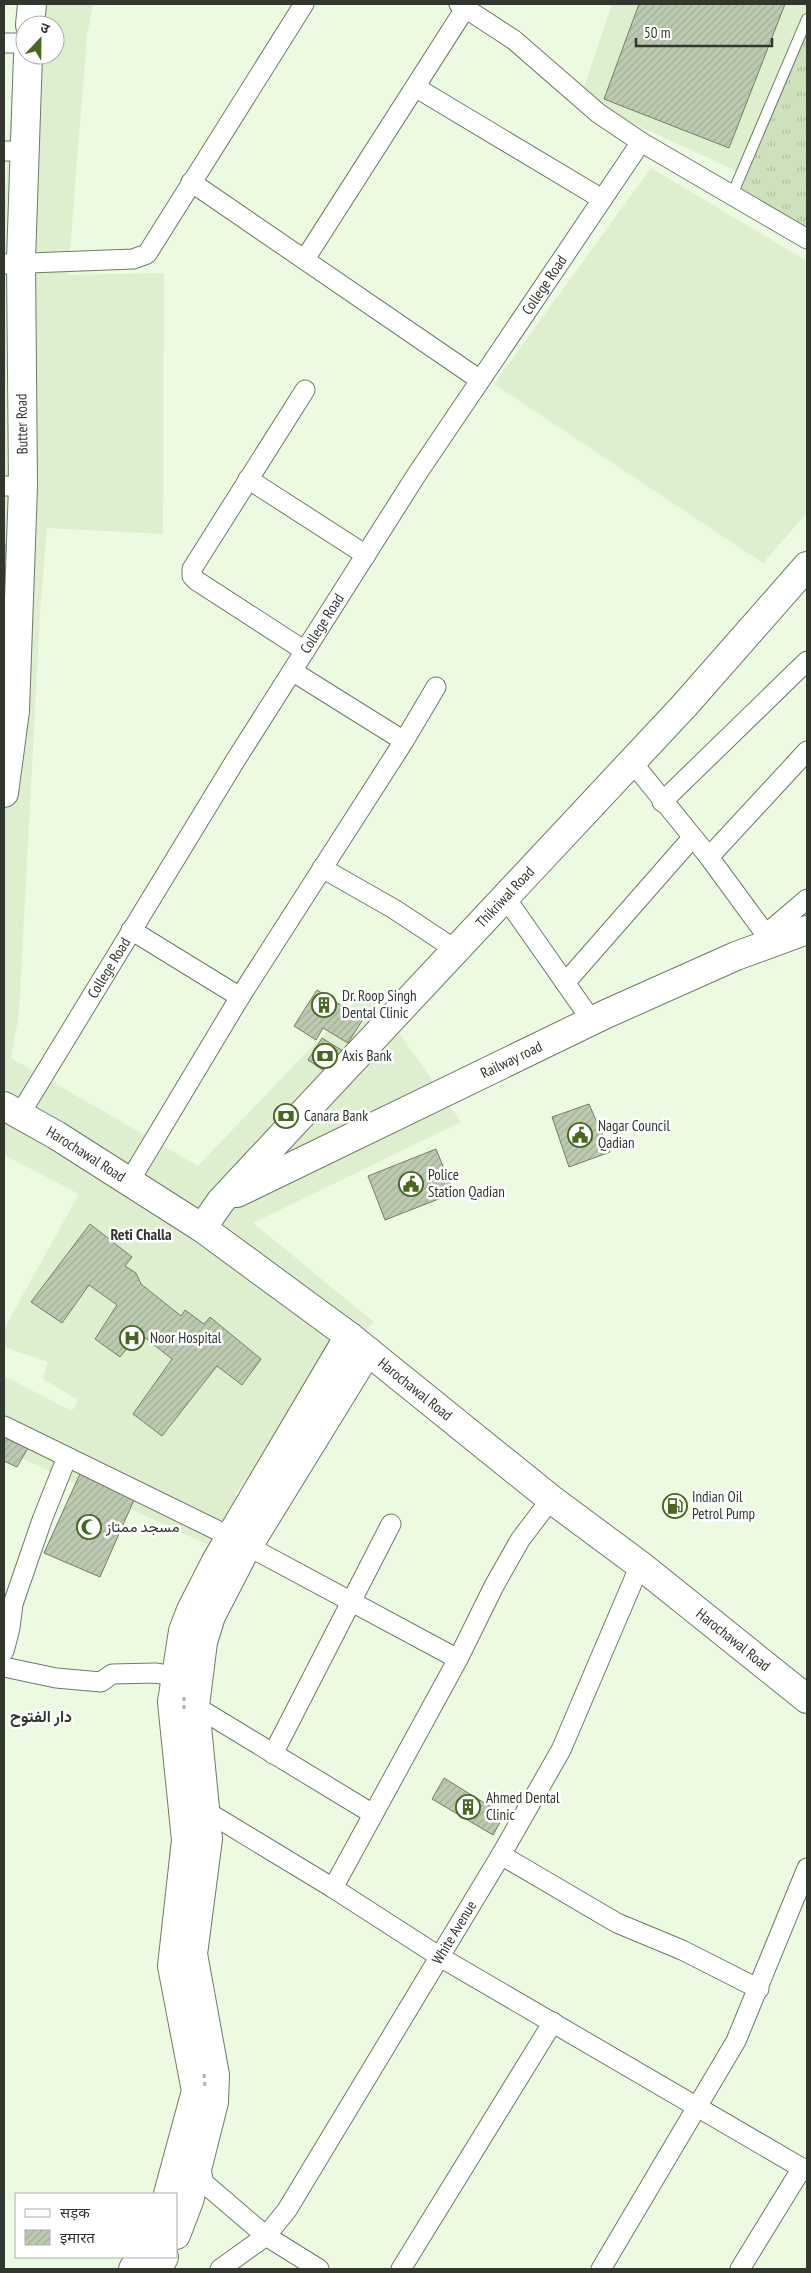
<svg xmlns="http://www.w3.org/2000/svg" width="811" height="2273" font-family="'PT Sans Narrow',Vazirmatn,'Noto Sans Devanagari',sans-serif">
  <style>
    .built { fill: #ddefcf; fill-rule: evenodd }
    .grass { fill: url(#grass-tufts) }
    .building { fill: url(#building-hatch); stroke: #727f68 }
    .lines { fill: none; stroke-linecap: round; stroke-linejoin: round }
    .lane-casing { stroke: #6f7b65; stroke-width: 12 }
    .street-casing { stroke: #6f7b65; stroke-width: 21 }
    .secondary-casing { stroke: #6f7b65; stroke-width: 30 }
    .lane { stroke: #fff; stroke-width: 10 }
    .street { stroke: #fff; stroke-width: 19 }
    .secondary { stroke: #fff; stroke-width: 28 }
    .path-bridge { stroke: #acb7a3; stroke-width: 3; stroke-dasharray: 4 4; stroke-linecap: butt }
    .labels { text-anchor: middle; stroke-width: 5; stroke-linejoin: round; paint-order: stroke }
    .street-label { font-size: 15px; fill: #31372d; stroke: #fff }
    .poi-label { font-size: 15px; fill: #31372d; stroke: #fff; text-anchor: start }
    .neighbourhood-label { font-size: 16px; font-weight: bold; fill: #31372d; stroke: #fff }
  </style>
  <defs>
    <pattern id="grass-tufts" width="24" height="20" patternUnits="userSpaceOnUse" patternTransform="scale(1.25)"><rect width="24" height="20" fill="#cde1bd"/><path d="M3 7l-1-3M5 7V3M7 7l1-3M15 17l-1-3M17 17v-4M19 17l1-3" fill="none" stroke="#b0c2a3"/></pattern>
    <pattern id="building-hatch" width="6" height="6" patternUnits="userSpaceOnUse" patternTransform="scale(1.25)"><rect width="6" height="6" fill="#bccab1"/><path d="M-1 1l2-2M0 6l6-6M5 7l2-2" fill="none" stroke="#a2ae99"/></pattern>
  </defs>
  <rect width="100%" height="100%" fill="#ecfae1"/>
  <g class="built">
    <path d="M17,4h76l-6,31 -19,240 96,-2 -1,261 -116,-6 -7,87 -21,398 -8,45 187,108 170,-178 93,134 -208,101 121,99 -58,60 -81,113 23,13 -24,49 -230,-107v-74l68,35 6,-11 -35,-21 5,-17 -44,-15v-18l75,-135 -75,-39v-936zM25,25h30v30h-30z"/>
    <path d="M612,4h195v15l-66,154 -161,-74z"/>
    <path d="M651,168l156,93v252l-44,50 -269,-179z"/>
  </g>
  <path class="grass" d="M807,11v228l-75,-44z"/>
  <g class="building">
    <path d="M639,4h146l-56,144 -125,-49z"/>
    <path d="M4,545l7,1 -1,13 -6,-1z"/>
    <path d="M317,990l46,29 -15,24 -25,-15 -7,12 -22,-14z"/>
    <path d="M322,1038l21,13 -14,23 -21,-14z"/>
    <path d="M285,1104l13,9 -12,14 -13,-9z"/>
    <path d="M589,1104l21,48 -41,15 -17,-50z"/>
    <path d="M436,1149l18,44 -69,27 -17,-44z"/>
    <path d="M90,1224l42,33 -7,9 11,7 5,11 40,32 4,-6 19,14 6,-7 51,42 -19,26 -25,-19 -55,70 -29,-22 39,-55 -33,-26 -19,24 -25,-18 22,-34 -28,-20 -27,38 -31,-21z"/>
    <path d="M4,1437l24,11 -11,19 -13,-6z"/>
    <path d="M80,1474l54,26 -34,77 -56,-24z"/>
    <path d="M444,1778l60,37 -11,20 -61,-36z"/>
  </g>
  <g class="lines">
    <defs>
      <path id="lane" d="M732,195l75,-176"/>
      <g id="street">
        <path d="M459,4l55,36 84,73 43,29 166,97"/>
        <path d="M4,43h21"/>
        <path d="M415,87l187,112"/>
        <path d="M4,151h21"/>
        <path d="M191,182l289,198"/>
        <path d="M305,259l163,-255"/>
        <path d="M4,264l129,-5 14,-5 157,-250"/>
        <path d="M248,479l118,76"/>
        <path d="M4,486h19"/>
        <path d="M305,651l-108,-70 -5,-5v-7l113,-179"/>
        <path d="M292,671l112,70"/>
        <path d="M632,762l77,95 63,86"/>
        <path d="M662,802l145,-141"/>
        <path d="M709,857l98,-106"/>
        <path d="M322,868l72,41 62,41"/>
        <path d="M505,897l87,124"/>
        <path d="M131,930l109,67"/>
        <path d="M766,934l41,-35"/>
        <path d="M565,983l127,-145"/>
        <path id="s1" d="M20,1114l215,-353 182,-287 224,-332"/>
        <path d="M129,1182l111,-185 164,-256 32,-54"/>
        <path d="M4,1426l227,111 227,122"/>
        <path d="M4,1651l6,-23 3,-24 29,-84 25,-63"/>
        <path d="M4,1667l52,11 45,4 11,-8 43,-1 20,3"/>
        <path d="M187,1703l8,3 178,108"/>
        <path d="M273,1754l118,-230"/>
        <path d="M206,1811l127,77 107,69 367,214"/>
        <path d="M501,1855l116,68 65,27 77,39"/>
        <path d="M333,1888l125,-229 36,-73 26,-46 31,-41"/>
        <path d="M199,2162l5,21 62,53 53,33"/>
        <path id="s2" d="M220,2269l46,-33 21,-26 214,-355 60,-105 79,-185"/>
        <path d="M401,2269l152,-247"/>
        <path d="M601,2269l135,-228 71,-173"/>
        <path d="M740,2269l62,-101"/>
      </g>
      <g id="secondary">
        <path d="M30,25l2,-21"/>
        <path d="M4,793l11,-82 8,-225 -2,-226 7,-205"/>
        <path id="s3" d="M4,1106l52,29 146,93 147,108 202,163 89,66 167,134"/>
        <path id="s4" d="M237,1193l369,-179 130,-58 71,-26"/>
        <path id="s5" d="M202,1228l19,-27 463,-495 123,-140"/>
        <path d="M168,2194l28,-103 -24,-125 14,-126 -14,-138 11,-71 8,-21 25,-49 133,-225"/>
        <path d="M176,2235l13,-34 25,-99 1,-27 -22,-121 15,-115 -13,-133 8,-64 8,-26 31,-60 126,-205"/>
        <path d="M133,2269l7,-12"/>
        <path d="M158,2269l6,-12"/>
      </g>
    </defs>
    <use href="#lane" class="lane-casing"/>
    <use href="#street" class="street-casing"/>
    <use href="#secondary" class="secondary-casing"/>
    <use href="#lane" class="lane"/>
    <use href="#street" class="street"/>
    <use href="#secondary" class="secondary"/>
    <g class="path-bridge">
      <path d="M184,1697v13"/>
      <path d="M204,2074l1,12"/>
    </g>
  </g>
  <defs>
    <symbol id="building-ring" viewBox="-11 -11 22 22"><circle r="9.5" fill="#fff" stroke="#46681f" stroke-width="1.5"/><path d="M-4-6H4V6H1V3H-1V6H-4ZM-2.5-4.3h1.7v1.8h-1.7ZM.8-4.3h1.7v1.8H.8ZM-2.5-1h1.7V.8h-1.7ZM.8-1h1.7V.8H.8Z" fill="#46681f"/></symbol>
    <symbol id="bank-ring" viewBox="-11 -11 22 22"><circle r="9.5" fill="#fff" stroke="#46681f" stroke-width="1.5"/><path d="M-6-4H6V4H-6ZM0-2.3a2.3 2.3 0 1 0 0 4.6a2.3 2.3 0 1 0 0-4.6Z" fill="#46681f"/></symbol>
    <symbol id="civic-ring" viewBox="-11 -11 22 22"><circle r="9.5" fill="#fff" stroke="#46681f" stroke-width="1.5"/><path d="M-.6-6.5H3V-4.5H.6V-3L4-1V1h2V6H-6V1h2V-1L-.6-3ZM-1.2 2.5V6h2.4V2.5Z" fill="#46681f"/></symbol>
    <symbol id="hospital-ring" viewBox="-11 -11 22 22"><circle r="9.5" fill="#fff" stroke="#46681f" stroke-width="1.5"/><path d="M-5-5h3v3.5h4V-5h3V5h-3V1.5h-4V5h-3Z" fill="#46681f"/></symbol>
    <symbol id="fuel-ring" viewBox="-11 -11 22 22"><circle r="9.5" fill="#fff" stroke="#46681f" stroke-width="1.5"/><path d="M-5.5-6h7V0h2V4h1.3V-2.5L3-4.5l.8-.8L6-3V5H2.5V1h-1V6h-7ZM-4.2-4.7v3.2H.2V-4.7Z" fill="#46681f"/></symbol>
    <symbol id="mosque-ring" viewBox="-11 -11 22 22"><circle r="9.5" fill="#fff" stroke="#46681f" stroke-width="1.5"/><path d="M3.5-4.9A6 6 0 1 0 3.5 4.9A5 5 0 1 1 3.5-4.9Z" fill="#46681f"/></symbol>
  </defs>
  <g fill-rule="evenodd">
    <use href="#building-ring" x="310" y="991" width="28" height="28"/>
    <use href="#bank-ring" x="311" y="1042" width="28" height="28"/>
    <use href="#bank-ring" x="272" y="1102" width="28" height="28"/>
    <use href="#civic-ring" x="566" y="1121" width="28" height="28"/>
    <use href="#civic-ring" x="397" y="1170" width="28" height="28"/>
    <use href="#hospital-ring" x="118" y="1324" width="28" height="28"/>
    <use href="#fuel-ring" x="661" y="1492" width="28" height="28"/>
    <use href="#mosque-ring" x="75" y="1513" width="28" height="28"/>
    <use href="#building-ring" x="454" y="1793" width="28" height="28"/>
  </g>
  <g class="labels">
    <g class="street-label">
      <text dy="5" stroke="none"><textPath href="#s1" startOffset="981">College Road</textPath></text>
      <text transform="translate(22 424) rotate(-91)" y="5">Butter Road</text>
      <text dy="5" stroke="none"><textPath href="#s1" startOffset="576">College Road</textPath></text>
      <text dy="5" stroke="none"><textPath href="#s5" startOffset="449">Thikriwal Road</textPath></text>
      <text dy="5" stroke="none"><textPath href="#s1" startOffset="171">College Road</textPath></text>
      <text dy="5" stroke="none"><textPath href="#s4" startOffset="305">Railway road</textPath></text>
      <text dy="5" stroke="none"><textPath href="#s3" startOffset="95">Harochawal Road</textPath></text>
      <text dy="5" stroke="none"><textPath href="#s3" startOffset="500">Harochawal Road</textPath></text>
      <text dy="5" stroke="none"><textPath href="#s3" startOffset="905">Harochawal Road</textPath></text>
      <text dy="5" stroke="none"><textPath href="#s2" startOffset="414">White Avenue</textPath></text>
    </g>
    <g class="poi-label">
      <text x="342" y="1001">Dr. Roop Singh<tspan x="342" dy="17">Dental Clinic</tspan></text>
      <text x="342" y="1061">Axis Bank</text>
      <text x="304" y="1121">Canara Bank</text>
      <text x="598" y="1131">Nagar Council<tspan x="598" dy="17">Qadian</tspan></text>
      <text x="428" y="1180">Police<tspan x="428" dy="17">Station Qadian</tspan></text>
      <text x="150" y="1343">Noor Hospital</text>
      <text x="692" y="1502">Indian Oil<tspan x="692" dy="17">Petrol Pump</tspan></text>
      <text x="106" y="1532">مسجد ممتاز</text>
      <text x="486" y="1803">Ahmed Dental<tspan x="486" dy="17">Clinic</tspan></text>
    </g>
    <g class="neighbourhood-label">
      <text x="141" y="1240">Reti Challa</text>
      <text x="41" y="1722">دار الفتوح</text>
    </g>
  </g>
  <rect width="811" height="2273" fill="none" stroke="#31372d" stroke-width="10"/>
  <rect x="15" y="2193" width="162" height="65" fill="#ffffff" stroke="#adafab"/>
  <rect x="25" y="2209" width="25" height="8" fill="#ffffff" stroke="#adafab"/>
  <text x="60" y="2218" font-size="15" fill="#31372d">सड़क</text>
  <rect x="25" y="2230" width="25" height="15" fill="url(#building-hatch)" stroke="#adafab"/>
  <text x="60" y="2243" font-size="15" fill="#31372d">इमारत</text>
  <g transform="translate(40 40) rotate(22)"><circle r="24" fill="#ffffff" stroke="#adafab"/>
  <path d="M0-4L9 19L0 12L-9 19Z" fill="#46681f"/>
  <text y="-8" font-size="14" font-weight="bold" text-anchor="middle" fill="#31372d">उ</text>
  </g>
  <path d="M636 38v8h136v-8" fill="none" stroke="#31372d" stroke-width="2.5"/>
  <text x="644" y="38" font-size="15" fill="#31372d" stroke="#ffffff" stroke-width="4" paint-order="stroke">50 m</text>
</svg>
